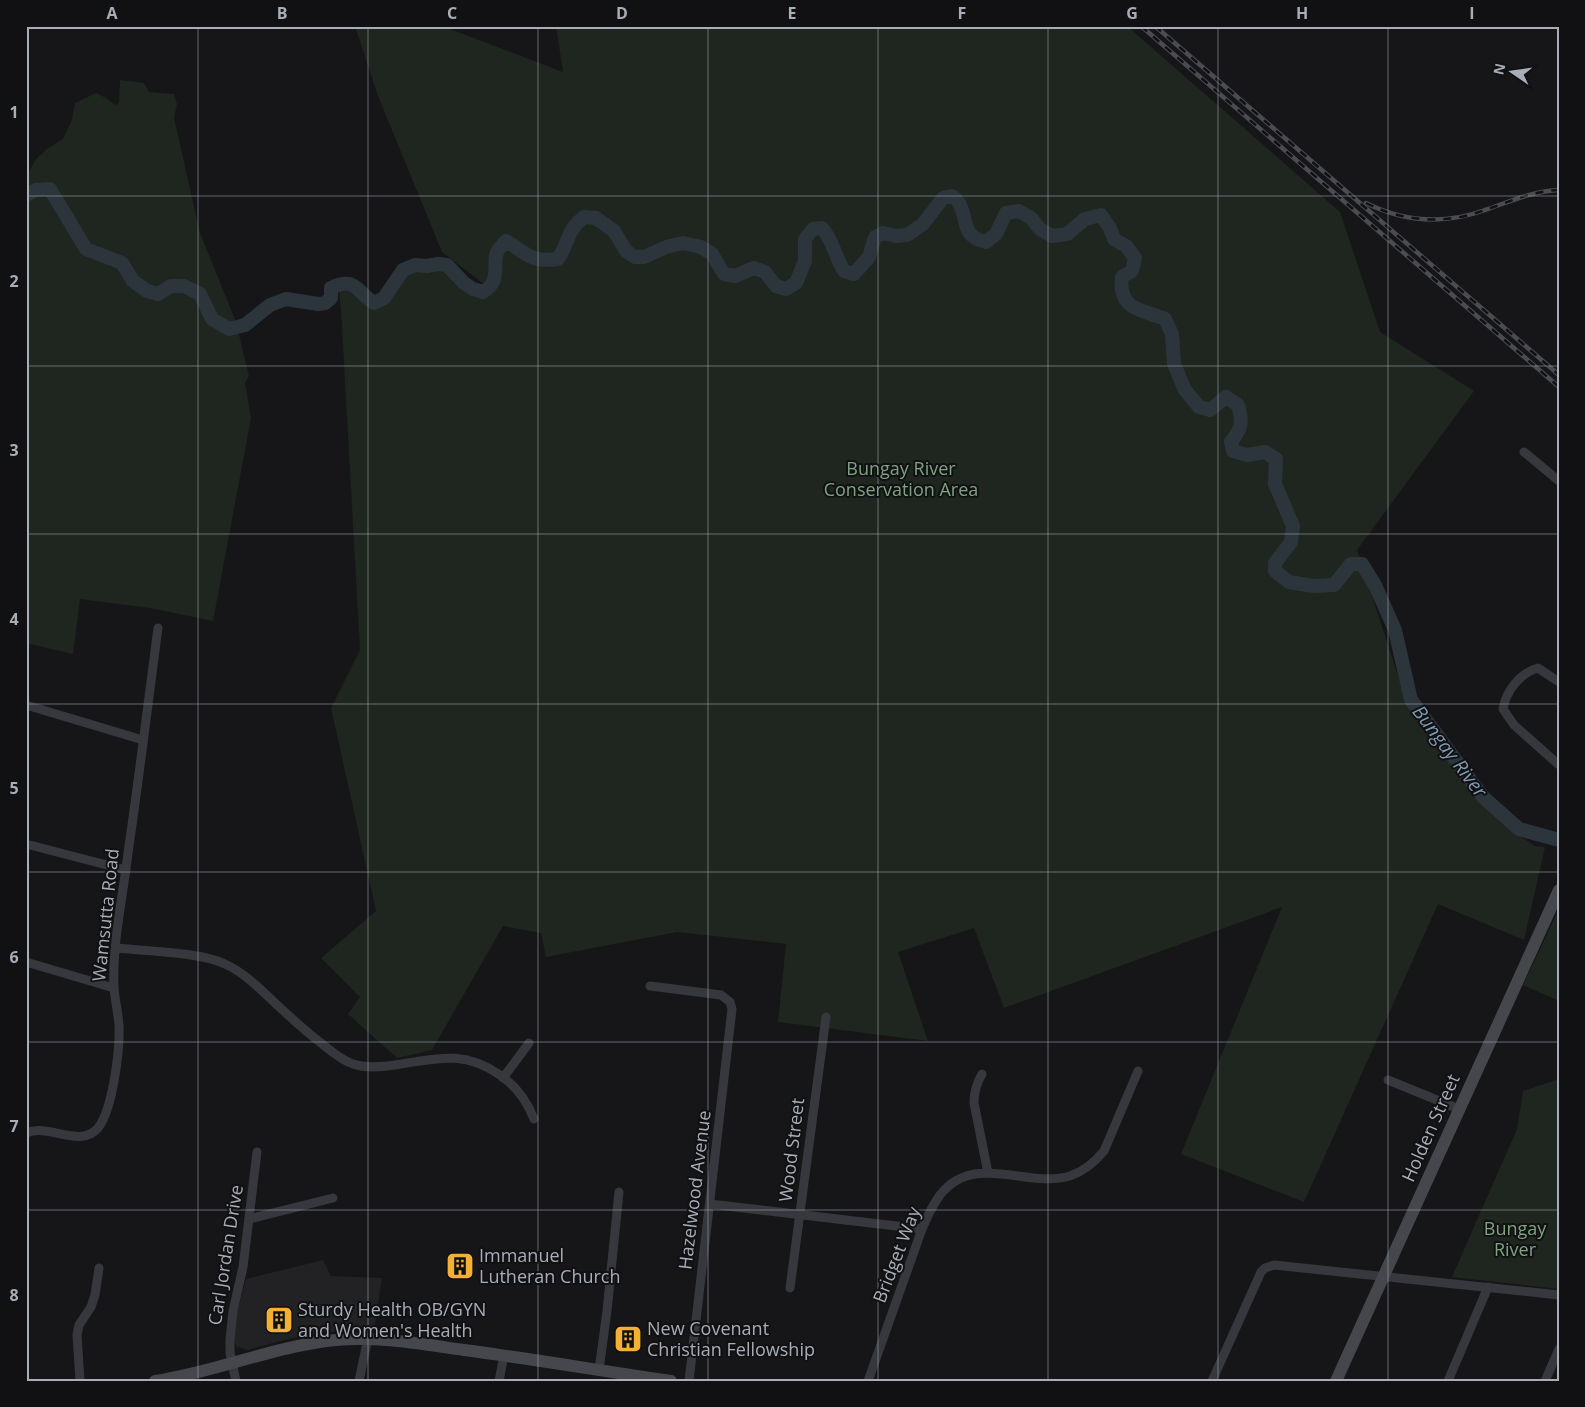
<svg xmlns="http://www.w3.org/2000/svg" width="1585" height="1407" font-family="'Open Sans',sans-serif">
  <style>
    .built { fill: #222225 }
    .green { fill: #1e261f }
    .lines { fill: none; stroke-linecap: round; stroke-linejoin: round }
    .river { stroke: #2c353c; stroke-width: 14 }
    .street { stroke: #37383d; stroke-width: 9 }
    .secondary { stroke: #45474d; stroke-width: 12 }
    .rail-casing { stroke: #4a4c52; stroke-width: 4.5 }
    .rail { stroke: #111113; stroke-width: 2.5; stroke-dasharray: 8; stroke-linecap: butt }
    .grid { fill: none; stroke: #a8adb8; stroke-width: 1; stroke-opacity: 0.55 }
    .labels { text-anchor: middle; stroke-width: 4; stroke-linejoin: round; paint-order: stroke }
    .park-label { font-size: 18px; fill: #7fa381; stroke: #111113 }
    .street-label { font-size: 18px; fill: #a8adb8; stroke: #111113 }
    .poi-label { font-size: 18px; fill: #a8adb8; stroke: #111113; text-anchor: start }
    .water-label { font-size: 19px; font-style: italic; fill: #7f9bb3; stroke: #111113 }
    .neatline { fill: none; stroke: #a8adb8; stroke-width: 2 }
    .grid-label { font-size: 16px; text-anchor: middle; font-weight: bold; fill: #a8adb8 }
  </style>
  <rect width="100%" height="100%" fill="#161618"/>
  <path class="built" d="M323,1260l8,16 51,2 -8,53 -51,1 -39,8 -37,10 -8,-3 -1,1 -4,-6 3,-29 9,-34z"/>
  <g class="green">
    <path d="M355,26h87l121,46 -7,-46h571l213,186 40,120 94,59 -117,159 45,138 81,109 28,33 24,16 10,1 -21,93 -86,-36 -134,298 -123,-48 101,-247 -278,101 -30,-80 -76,24 30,89 -150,-19 8,-78 -109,-12 -131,25 -5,-24 -38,-7 -71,124 -35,8 -49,-44 12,-17 -39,-39 55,-47 -45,-203 29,-58 -19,-341 -3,-25c3,0 6,-1 9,-1 5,0 21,16 28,20l9,-5 19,-28 12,-5 12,1 11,-2 9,1 17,18 9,6 10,3 6,-4 -47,-36 -64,-156z"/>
    <path d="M120,80l24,3 5,9 25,2 3,10 -3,14 26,115 36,89 13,54 -4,7 6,35 -38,203 -63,-13 -70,-9 -7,55 -47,-11v-466l10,-18 11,-10 16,-10 9,-19 3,-17 21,-10 10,5 9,7 4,-2z"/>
    <path d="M1559,909v92l-36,-16z"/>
    <path d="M1559,1079v210l-107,-12 65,-148 6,-38z"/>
  </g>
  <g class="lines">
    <path class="river" d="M26,195l10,-5 14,-1 36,60 36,14 11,18 14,10 11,3 13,-8h13l16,8 12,25 17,10 16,-4 25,-20 16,-6 32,5 7,-1 6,-5v-10c24,-12 25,3 43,15l10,-5 19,-28 12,-5 12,1 11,-2 9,1 17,18 9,6 10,3c16,-9 11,-22 13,-37 1,-5 7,-10 10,-14 21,12 24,22 52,18 11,-16 8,-28 26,-42l12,1 18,13 12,20 9,6h9l22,-10 17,-4 18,4 11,7 12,20 11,2 19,-8 11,4 11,14 10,3 10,-6 9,-22v-22l8,-10 9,-1c11,12 13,29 22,43l10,3 15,-17 6,-20 8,-4 13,3 11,-1 16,-11 20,-26 9,-2c3,2 6,5 8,9 8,17 2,32 26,37l10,-8 10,-21 13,-2 12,7 9,11 12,7 15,-2 18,-15 16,-4 9,13 4,11 12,7 9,12 -3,13 -10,6c-4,33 19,32 43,42l7,15 2,30 11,26 14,17 11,3 16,-13 12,8c5,17 4,23 -7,37l2,9 14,4 18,-3 11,7 -1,25 18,42 -2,16 -16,21v8l14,11 25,4 20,-1 17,-21h11l13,21 20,45 16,70 72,97 36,32 40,11"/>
    <g class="street">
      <path d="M1524,452l35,29"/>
      <path d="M1559,682l-21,-14c-18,5 -32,23 -35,41l11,16 45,40"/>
      <path d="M26,705l117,35"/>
      <path d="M26,844l100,26"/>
      <path d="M116,948c29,3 84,4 109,16 20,9 35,25 50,39 15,14 30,28 46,40 10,8 20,17 32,21 11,4 23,3 34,2 44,-5 72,-19 113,9 16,11 27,26 34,44"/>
      <path d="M26,962l88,26"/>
      <path d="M650,986l71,9 9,7 2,7 -43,372"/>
      <path d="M982,1074c-6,10 -8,18 -8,29l14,70"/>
      <path d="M503,1078l26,-35"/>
      <path d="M1388,1080l71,29"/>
      <path d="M26,1133c23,-10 54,16 72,-5 15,-19 22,-79 21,-103 -1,-12 -4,-25 -5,-37 -2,-45 9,-91 14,-135 11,-75 20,-150 30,-225"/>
      <path d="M710,1204l212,25"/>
      <path d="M249,1219l84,-21"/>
      <path d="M790,1288l36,-271"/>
      <path d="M599,1370l8,-59 12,-119"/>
      <path d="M80,1381l-3,-46 2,-10 12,-18 4,-12 4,-27"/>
      <path d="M236,1381l-6,-28v-13l3,-29 10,-44 14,-115"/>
      <path d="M359,1381l9,-43"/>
      <path d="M499,1381l5,-26"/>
      <path d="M868,1381l54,-152c5,-12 10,-23 18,-34 35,-44 87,-6 130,-19 14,-5 25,-14 34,-25l34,-80"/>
      <path d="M1212,1381l49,-109 4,-4 9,-3 285,30"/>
      <path d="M1448,1381l40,-94"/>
      <path d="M1545,1381l14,-32"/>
    </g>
    <g class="secondary">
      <path d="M155,1381c61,-9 119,-35 181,-41 44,-4 85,4 128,10 69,9 138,21 207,31"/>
      <path d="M1336,1381l223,-491"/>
    </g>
    <defs>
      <g id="rail">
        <path d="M1141,26l418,361"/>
        <path d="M1155,26l404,349"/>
        <path d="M1366,203c38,19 78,22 119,7 24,-8 47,-19 74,-20"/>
      </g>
    </defs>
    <use href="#rail" class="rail-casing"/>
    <use href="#rail" class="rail"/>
  </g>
  <path class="grid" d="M198,26v1355M368,26v1355M538,26v1355M708,26v1355M878,26v1355M1048,26v1355M1218,26v1355M1388,26v1355M26,196h1533M26,366h1533M26,534h1533M26,704h1533M26,872h1533M26,1042h1533M26,1210h1533"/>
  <defs>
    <symbol id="building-square" viewBox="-11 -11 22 22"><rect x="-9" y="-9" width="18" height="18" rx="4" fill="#f2b134" stroke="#111113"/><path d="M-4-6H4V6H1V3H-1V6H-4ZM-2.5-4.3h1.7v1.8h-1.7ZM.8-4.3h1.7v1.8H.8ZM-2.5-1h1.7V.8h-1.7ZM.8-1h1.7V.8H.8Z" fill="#111"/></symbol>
  </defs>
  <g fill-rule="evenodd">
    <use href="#building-square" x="444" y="1250" width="32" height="32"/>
    <use href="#building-square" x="263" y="1304" width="32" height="32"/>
    <use href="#building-square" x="612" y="1323" width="32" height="32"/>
  </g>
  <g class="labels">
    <g class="park-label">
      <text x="901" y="475">Bungay River<tspan x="901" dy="21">Conservation Area</tspan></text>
      <text x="1515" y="1235">Bungay<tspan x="1515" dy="21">River</tspan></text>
    </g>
    <g class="street-label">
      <text transform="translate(106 915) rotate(-84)" y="6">Wamsutta Road</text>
      <text transform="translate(1431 1128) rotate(-66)" y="6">Holden Street</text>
      <text transform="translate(792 1150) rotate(-83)" y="6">Wood Street</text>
      <text transform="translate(695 1190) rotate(-83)" y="6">Hazelwood Avenue</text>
      <text transform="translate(226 1255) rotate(-81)" y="6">Carl Jordan Drive</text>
      <text transform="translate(897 1255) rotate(-69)" y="6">Bridget Way</text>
    </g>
    <g class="poi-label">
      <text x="479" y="1262">Immanuel<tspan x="479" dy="21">Lutheran Church</tspan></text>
      <text x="298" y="1316">Sturdy Health OB/GYN<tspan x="298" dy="21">and Women's Health</tspan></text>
      <text x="647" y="1335">New Covenant<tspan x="647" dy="21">Christian Fellowship</tspan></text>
    </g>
    <g class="water-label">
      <text transform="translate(1450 751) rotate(53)" y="7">Bungay River</text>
    </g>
  </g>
  <rect width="1585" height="1407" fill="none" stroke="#111113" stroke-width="55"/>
  <g transform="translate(1512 72) rotate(283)" stroke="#111113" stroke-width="4" paint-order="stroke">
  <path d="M0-4L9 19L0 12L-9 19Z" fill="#a8adb8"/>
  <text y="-8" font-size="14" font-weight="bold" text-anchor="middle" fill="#a8adb8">N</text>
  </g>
  <rect x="28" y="28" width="1530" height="1352" class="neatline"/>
  <g class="grid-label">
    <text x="112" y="19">A</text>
    <text x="282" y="19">B</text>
    <text x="452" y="19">C</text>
    <text x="622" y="19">D</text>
    <text x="792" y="19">E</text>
    <text x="962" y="19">F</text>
    <text x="1132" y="19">G</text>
    <text x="1302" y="19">H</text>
    <text x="1472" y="19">I</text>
    <text x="14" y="118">1</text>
    <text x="14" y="287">2</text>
    <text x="14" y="456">3</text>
    <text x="14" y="625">4</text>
    <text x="14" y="794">5</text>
    <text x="14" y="963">6</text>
    <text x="14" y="1132">7</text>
    <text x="14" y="1301">8</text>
  </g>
</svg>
